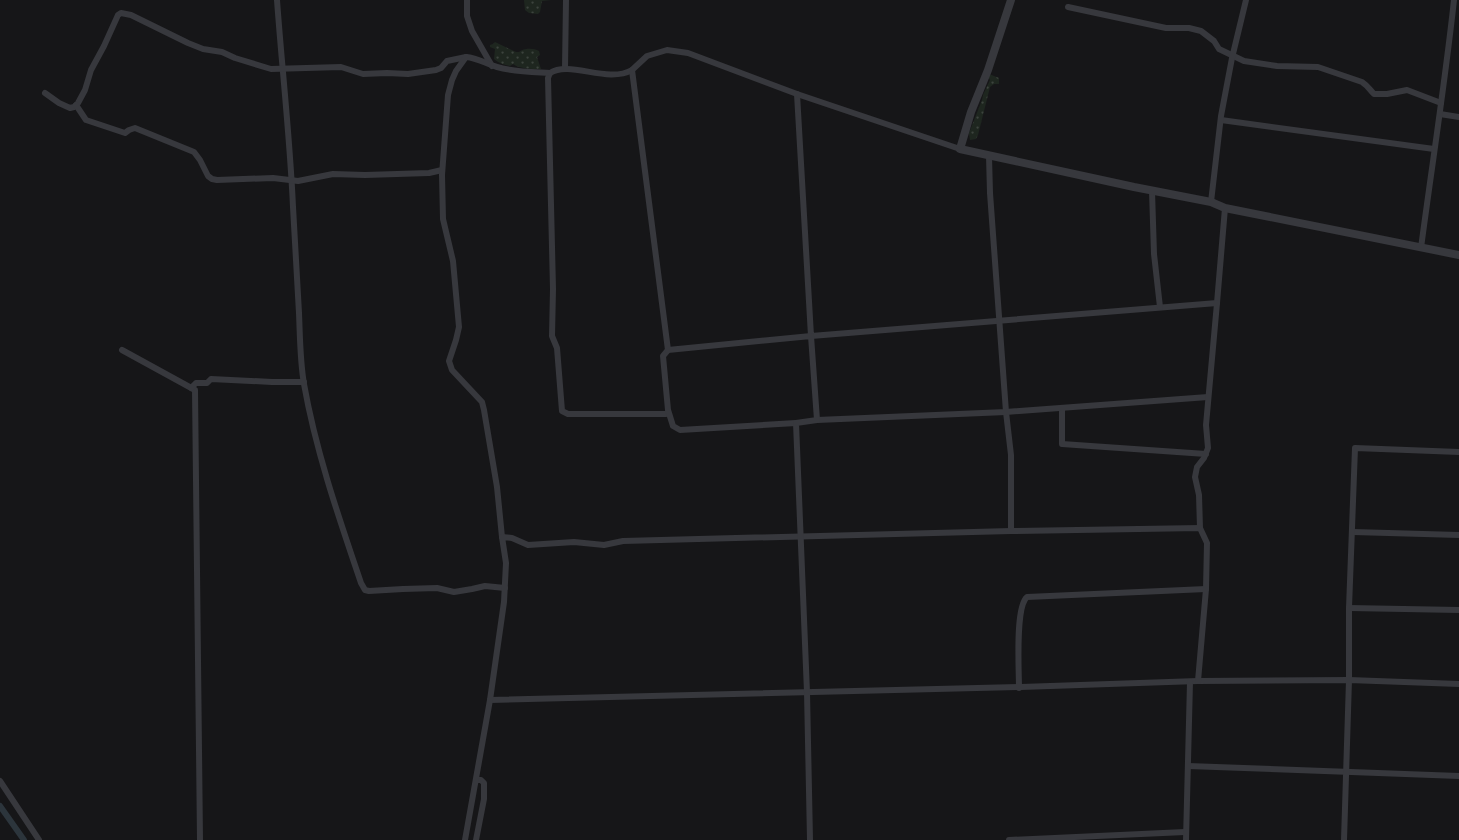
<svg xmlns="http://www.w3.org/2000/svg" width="1459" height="840" font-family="Raleway,sans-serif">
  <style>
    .grass { fill: url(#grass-dots) }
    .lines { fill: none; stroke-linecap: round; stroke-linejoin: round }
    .canal { stroke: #2c353c; stroke-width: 6 }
    .minor { stroke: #37383d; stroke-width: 6 }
    .tertiary { stroke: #37383d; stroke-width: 8 }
  </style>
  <defs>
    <pattern id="grass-dots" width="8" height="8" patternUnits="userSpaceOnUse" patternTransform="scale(1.25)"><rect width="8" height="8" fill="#1e261f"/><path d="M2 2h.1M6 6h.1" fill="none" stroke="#3c433d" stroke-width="1.8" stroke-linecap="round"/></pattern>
  </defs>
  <rect width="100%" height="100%" fill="#161618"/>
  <g class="grass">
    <path d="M524,0h27l-9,1 -2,11 -2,2 -9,-1 -4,-3z"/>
    <path d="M495,42l21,10h3c5,-4 14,-4 20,-1l1,4 -3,2 4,12c-9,0 -21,0 -28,-5l-3,2c-6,-1 -11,-3 -16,-7l1,-10 -5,-2v-2l3,-1z"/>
    <path d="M989,74l10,4v6h-5l-4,3 -12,48 -2,4 -6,1 -1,-7 13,-33 1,-5 7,-15 -2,-3z"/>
  </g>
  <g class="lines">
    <path class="canal" d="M0,806l24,34"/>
    <g class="minor">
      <path d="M277,0c5,69 13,138 16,207 2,35 4,70 6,106 1,23 1,48 5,71 12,68 35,134 57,199l4,7 4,1 34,-2 34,-1 17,4 18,-3 13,-3 20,2"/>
      <path d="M467,0v16l5,15 20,35"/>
      <path d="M1068,7l98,21h23l12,3 13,10 5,8 25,12 33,5 41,1 44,15c6,4 8,8 12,12h13l20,-4 34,13"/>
      <path d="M565,68l1,-68"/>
      <path d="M632,70c-25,14 -62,-10 -82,3l-2,5 5,211 -1,47 5,12 5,63 6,3h98"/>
      <path d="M45,93l14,10 11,5 4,-1 4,-4 7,-13 6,-20 13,-24 14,-31 3,-2 10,2 57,28 15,6 19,3 13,6 36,11 70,-2 22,7 24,-1 21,1 28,-4 5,-2 6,-7 19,-4"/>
      <path d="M797,94l14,242 406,-33 8,-95"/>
      <path d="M76,105l10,15 39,13 4,-3 6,-2 59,24 6,8 8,16 4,3 5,1 56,-2 25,3 35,-7 32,1 64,-2 13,-3"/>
      <path d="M1440,114l19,3"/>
      <path d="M1221,120l213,29"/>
      <path d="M989,156l1,37 16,219 5,43v76"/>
      <path d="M1152,191l2,63 6,53"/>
      <path d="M1211,202l10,-86 11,-58 14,-58"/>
      <path d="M1421,248c11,-83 24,-165 33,-248"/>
      <path d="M122,350l73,40 5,450"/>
      <path d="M668,350l-5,6 5,54 5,16 7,4 116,-7"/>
      <path d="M191,388l5,-5h11l4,-4 61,3h32"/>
      <path d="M1062,408v36l144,10"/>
      <path d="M817,420l189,-8 202,-15"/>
      <path d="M1200,528l-1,-33 -4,-18 2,-10 7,-9 4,-10 -2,-23 11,-122"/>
      <path d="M1353,532l106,3"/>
      <path d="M502,537l-5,-50 -13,-77 -2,-8 -30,-32 -3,-9 7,-21 3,-13 -6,-66 -10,-42 -1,-44 6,-80 4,-15 4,-9 10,-14c12,1 20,7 31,10 17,5 35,5 53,6"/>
      <path d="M1349,608l110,2"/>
      <path d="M1019,688c0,-18 -4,-81 8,-91l179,-8"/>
      <path d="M490,700l531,-13 177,-6 151,-1 110,4"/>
      <path d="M1188,766l271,10"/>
      <path d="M476,780h5l3,3v16l-8,41"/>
      <path d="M0,781l39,59"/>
      <path d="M465,840l25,-140 14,-98 2,-39 -4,-26 10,1 16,7 46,-3 30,3 19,-4 388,-10 189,-3 7,15 -1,46 -8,92"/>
      <path d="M810,840l-3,-148 -11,-269 21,-3 -6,-84 -143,14 -36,-280 15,-14 20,-6 21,3 109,41 163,55"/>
      <path d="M1009,840l176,-8"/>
      <path d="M1186,840l4,-158"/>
      <path d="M1344,840l5,-160v-72l6,-160 104,4"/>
    </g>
    <path class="tertiary" d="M1011,0l-23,70 -17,42 -11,37 174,38 77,15 14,6 234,47"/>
  </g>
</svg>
